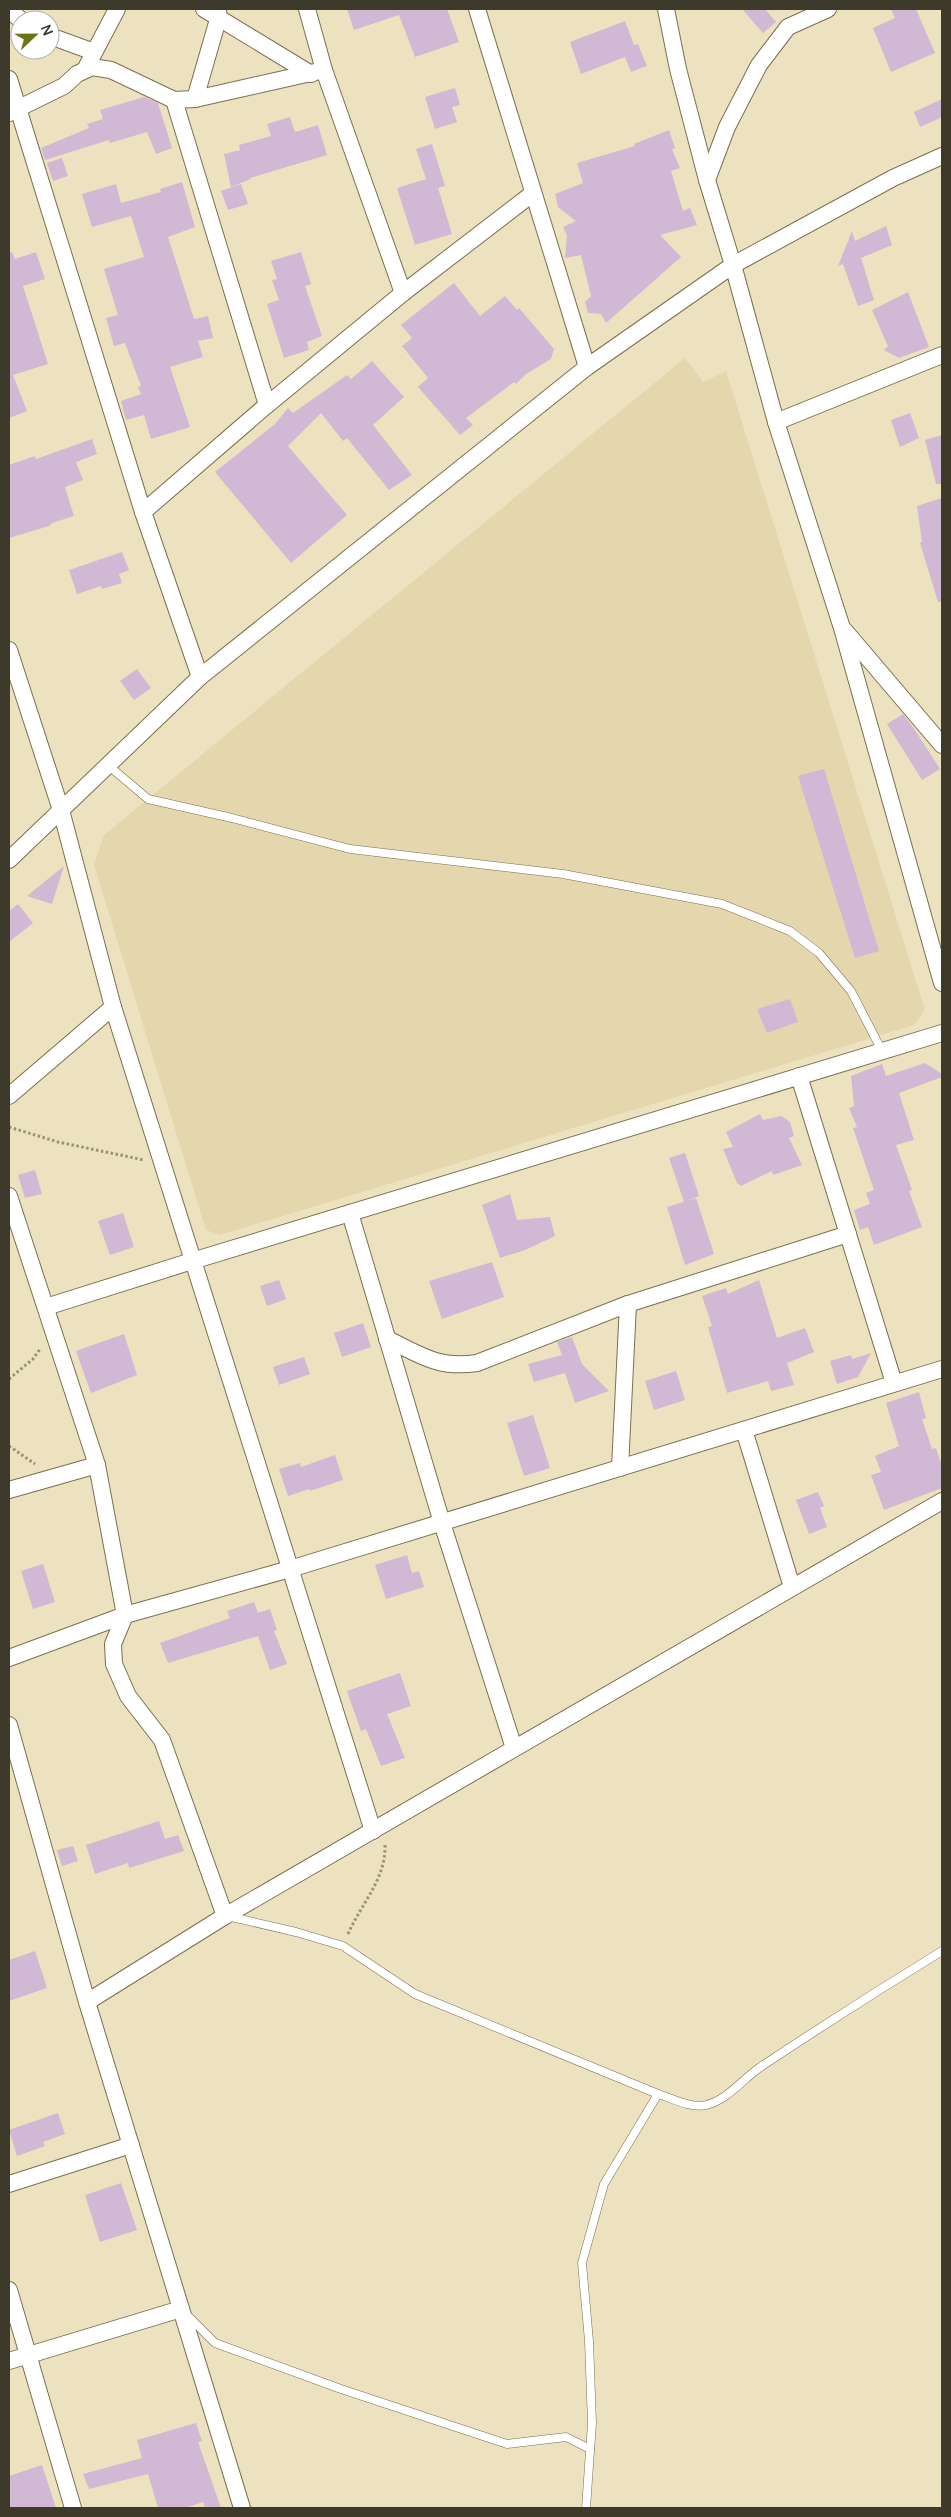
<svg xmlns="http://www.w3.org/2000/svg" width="951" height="2517" font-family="Manrope,sans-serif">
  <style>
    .built { fill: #e4d6ad }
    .building { fill: #d1b8d4 }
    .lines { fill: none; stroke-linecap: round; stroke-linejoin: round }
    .lane-casing { stroke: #7a6f50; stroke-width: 9 }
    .street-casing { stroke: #7a6f50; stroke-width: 18 }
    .path { stroke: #999178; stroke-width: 3; stroke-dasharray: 2.5 2.5; stroke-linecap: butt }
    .lane { stroke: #fff; stroke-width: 8 }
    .street { stroke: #fff; stroke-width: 16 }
  </style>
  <rect width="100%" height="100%" fill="#ede2bf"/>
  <path class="built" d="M685,358l18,24 23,-11 199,639 -11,15 -694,210 -14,-5 -112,-365 10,-30z"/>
  <g class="building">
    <path d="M347,9h100l12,33 -44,15 -16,-42 -45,15z"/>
    <path d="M742,9h23l11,13 -13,11z"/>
    <path d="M891,9h25l19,44 -44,19 -18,-44 22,-10z"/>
    <path d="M625,21l9,24 4,-1 9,22 -16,6 -6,-15 -44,17 -11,-32z"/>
    <path d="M455,88l5,17 -8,2 5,15 -22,7 -10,-32z"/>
    <path d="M144,97l14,6 14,45 -16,6 -9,-22 -37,11 -1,-3 -64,20 -4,-12 48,-20 -2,-4 16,-5 -3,-9z"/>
    <path d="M942,99v18l-22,10 -6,-15z"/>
    <path d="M290,117l5,15 23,-7 9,30 -77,23 1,1 -20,8 -7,-33 16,-4 -1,-5 32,-9 -4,-12z"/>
    <path d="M669,130l6,18 -3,1 8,19 -9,3 12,40 7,-3 7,17 -37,10 21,22 -75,66 -5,-9 -13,-1 -3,-11 6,-6 -10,-41 -16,3 2,-23 -4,-8 13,-6 -18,-14 -3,-13 28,-11 -6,-20 58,-17 -1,-2z"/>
    <path d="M432,144l13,42 -7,2 14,46 -37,11 -18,-57 29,-9 -10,-30z"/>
    <path d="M62,158l6,18 -15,5 -6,-18z"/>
    <path d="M182,182l13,45 -27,10 26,82 14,-3 5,22 -15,3 5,16 -33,10 20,60 -39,12 -7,-24 -18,5 -5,-19 20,-7 -3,-7 3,-1 -16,-43 -11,3 -8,-28 12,-3 -14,-46 40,-12 -13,-41 -39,11 -10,-33 34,-10 5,19 40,-11 -1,-3z"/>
    <path d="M241,184l7,20 -20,6 -7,-19z"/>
    <path d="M886,226l6,19 -31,13 13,42 -16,6 -15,-42 -5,2 14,-35 3,10z"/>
    <path d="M9,252h3l3,7 21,-7 9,27 -22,7 25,78 -35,11 14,36 -18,7z"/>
    <path d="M301,252l10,32 -6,2 17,50 -15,6 2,8 -25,8 -17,-54 12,-4 -7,-20 5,-1 -6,-18z"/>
    <path d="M454,283l26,33 25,-20 12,14 2,-2 35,41 -3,10 -25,15 -10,10 -2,-2 -48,36 7,7 -13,10 -42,-48 10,-9 -26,-32 10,-8 -11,-13z"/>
    <path d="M908,292l21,55 -30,11 -15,-8 4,-4 -16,-36z"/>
    <path d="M372,361l32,36 -31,28 39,50 -23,15 -42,-52 -4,3 -22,-28 -33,33 59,69 -56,48 -76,-91 60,-48 13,-16 5,5 54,-38 4,4z"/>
    <path d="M910,413l9,25 -19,9 -9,-27z"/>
    <path d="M942,435v49h-6l-11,-44z"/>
    <path d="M92,439l5,15 -21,8 7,18 -18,7 9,29 -22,7 -3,3 -40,12v-73l26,-9 1,3z"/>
    <path d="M942,498v104h-4l-18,-59 2,-1 -5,-36z"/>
    <path d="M122,552l7,18 -10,4 3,9 -20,6 -1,-3 -24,8 -8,-24z"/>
    <path d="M137,669l14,19 -17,12 -14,-19z"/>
    <path d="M903,714l10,13 27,42 -18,11 -35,-56z"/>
    <path d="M824,769l55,182 -24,7 -57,-182z"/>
    <path d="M64,866l-12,38 -25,-8z"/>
    <path d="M18,904l15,19 -24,19v-31z"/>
    <path d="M790,999l8,23 -31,11 -10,-24z"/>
    <path d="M925,1063l17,11v3l-43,16 15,47 -18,5 16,45 -3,1 13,36 -48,18 -6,-18 -8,3 -6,-20 16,-6 -4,-11 8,-3 -21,-62 4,-1 -8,-19 5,-2 -3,-30 31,-12 4,12z"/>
    <path d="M760,1114l3,6 18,-4 9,6 4,14 -5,2 13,27 -29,10 -1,-4 -31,15 -4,-3 -14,-34 10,-2 -7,-15z"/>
    <path d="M685,1153l14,43 -15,6 -15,-44z"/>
    <path d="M35,1170l7,24 -17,4 -7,-23z"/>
    <path d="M510,1194l7,26 33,-3 5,19 -30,14 -25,8 -18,-53z"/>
    <path d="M696,1198l18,56 -29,11 -18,-58z"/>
    <path d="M123,1213l11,34 -24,8 -12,-34z"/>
    <path d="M492,1262l12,35 -62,22 -13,-38z"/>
    <path d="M279,1280l7,19 -19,7 -7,-20z"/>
    <path d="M759,1280l18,58 28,-10 9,24 -27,11 7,22 -23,6 -3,-10 -41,12 -19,-66 4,-1 -10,-30 24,-8 2,6z"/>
    <path d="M363,1323l8,24 -29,10 -8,-24z"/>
    <path d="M124,1334l13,41 -46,18 -15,-42z"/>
    <path d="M572,1337l10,27 27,27 -34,12 -10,-30 -31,9 -6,-18 34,-9 -5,-13z"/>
    <path d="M871,1353l-13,24 -21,7 -7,-23 21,-6 1,4z"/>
    <path d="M304,1357l6,17 -31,11 -6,-18z"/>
    <path d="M676,1371l9,29 -31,10 -9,-29z"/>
    <path d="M919,1392l7,26 -4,1 10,30 4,-1 6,18v22l-58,22 -13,-35 10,-3 -6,-16 24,-10 -13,-43z"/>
    <path d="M533,1415l17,53 -26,8 -17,-53z"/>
    <path d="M335,1455l8,25 -33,11 -1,-2 -21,7 -9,-27 21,-6 1,4z"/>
    <path d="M818,1492l6,14 -4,2 7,19 -18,7 -13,-34z"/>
    <path d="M407,1555l5,18 7,-2 5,16 -38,12 -11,-34z"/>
    <path d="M43,1564l12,38 -22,7 -12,-38z"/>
    <path d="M254,1602l4,11 12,-4 7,21 -3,1 13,33 -17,6 -12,-34 -90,27 -8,-20 70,-25 -3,-7z"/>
    <path d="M400,1673l11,33 -24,8 18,44 -24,8 -15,-37 -5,2 -14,-40z"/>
    <path d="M159,1821l6,18 13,-4 6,16 -55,17 -1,-5 -33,11 -9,-29z"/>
    <path d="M73,1846l5,15 -16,5 -5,-16z"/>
    <path d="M35,1951l12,37 -38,13v-41z"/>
    <path d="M58,2113l7,21 -22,8 2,4 -28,10 -8,-26z"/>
    <path d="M121,2183l16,47 -37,12 -15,-47z"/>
    <path d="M196,2423l6,18 -4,1 23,66h-16l-2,-6 -18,6h-27l-10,-34 -59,15 -6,-15 59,-16 -5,-18z"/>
    <path d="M42,2465l14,43h-47v-32z"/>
  </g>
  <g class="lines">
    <defs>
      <g id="lane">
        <path d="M109,766l39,33 84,19 118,31 213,25 159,30 68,27 29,22 32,38 31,60"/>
        <path d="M227,1916l69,16 47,14 72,48 243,100c14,4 33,15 48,11 21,-5 36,-25 53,-37 60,-40 121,-79 183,-117"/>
        <path d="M187,2315l28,28 126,46 166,55 59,-7 24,12"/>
        <path d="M586,2508l6,-85 -3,-82 -7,-78 22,-79 54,-90"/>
      </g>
      <g id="street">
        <path d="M204,9l107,65"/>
        <path d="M307,9l17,61 79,223"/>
        <path d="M477,9l110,358"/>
        <path d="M666,9l12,60 29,111 26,85 43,157 66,206 100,355"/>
        <path d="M9,10l12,10"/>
        <path d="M50,36l44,16"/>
        <path d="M86,68l31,-59"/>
        <path d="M9,79l134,433 57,165"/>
        <path d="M195,99l24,-83 -2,-7"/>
        <path d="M174,100l93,305"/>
        <path d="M9,113l55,-27 13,-12 15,-7 19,3 63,30 21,-1 129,-29"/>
        <path d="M707,180l20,-53 32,-62 29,-38 40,-18"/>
        <path d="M776,422l166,-67"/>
        <path d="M143,512l124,-107 136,-112 129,-99"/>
        <path d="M845,631l97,114"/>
        <path d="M9,650l52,160 52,197 260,824"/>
        <path d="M9,860l191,-183 387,-310 146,-102 160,-87 49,-22"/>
        <path d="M799,1076l95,307"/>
        <path d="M9,1096l104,-89"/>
        <path d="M9,1196l88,269 28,150 -12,29 1,20 14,32 34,44 63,176"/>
        <path d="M350,1213l92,310 72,225"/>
        <path d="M46,1307l146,-46 750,-228"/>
        <path d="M387,1339c34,16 51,30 90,24l151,-59 220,-70"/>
        <path d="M744,1430l48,157"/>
        <path d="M620,1468l8,-164"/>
        <path d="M9,1490l88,-25"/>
        <path d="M9,1658l116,-43 165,-46 652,-200"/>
        <path d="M9,1725l78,277 155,506"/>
        <path d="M87,2002l138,-86 717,-415"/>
        <path d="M9,2184l122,-39"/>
        <path d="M9,2290l64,218"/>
        <path d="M9,2361l172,-52"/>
      </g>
    </defs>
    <use href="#lane" class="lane-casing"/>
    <use href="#street" class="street-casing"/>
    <g class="path">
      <path d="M9,1127l49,15 86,18"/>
      <path d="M9,1379l24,-20 7,-10"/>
      <path d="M9,1446l26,18"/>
      <path d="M348,1934c13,-30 38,-55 37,-89"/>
    </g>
    <use href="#lane" class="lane"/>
    <use href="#street" class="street"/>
  </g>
  <rect width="951" height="2517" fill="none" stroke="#3d392b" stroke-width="20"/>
  <g transform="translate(35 35) rotate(68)"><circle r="24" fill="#ffffff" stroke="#b1b0aa"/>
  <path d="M0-4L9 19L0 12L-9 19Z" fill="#6c731a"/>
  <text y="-8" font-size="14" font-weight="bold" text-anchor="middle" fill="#3d392b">N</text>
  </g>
</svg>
